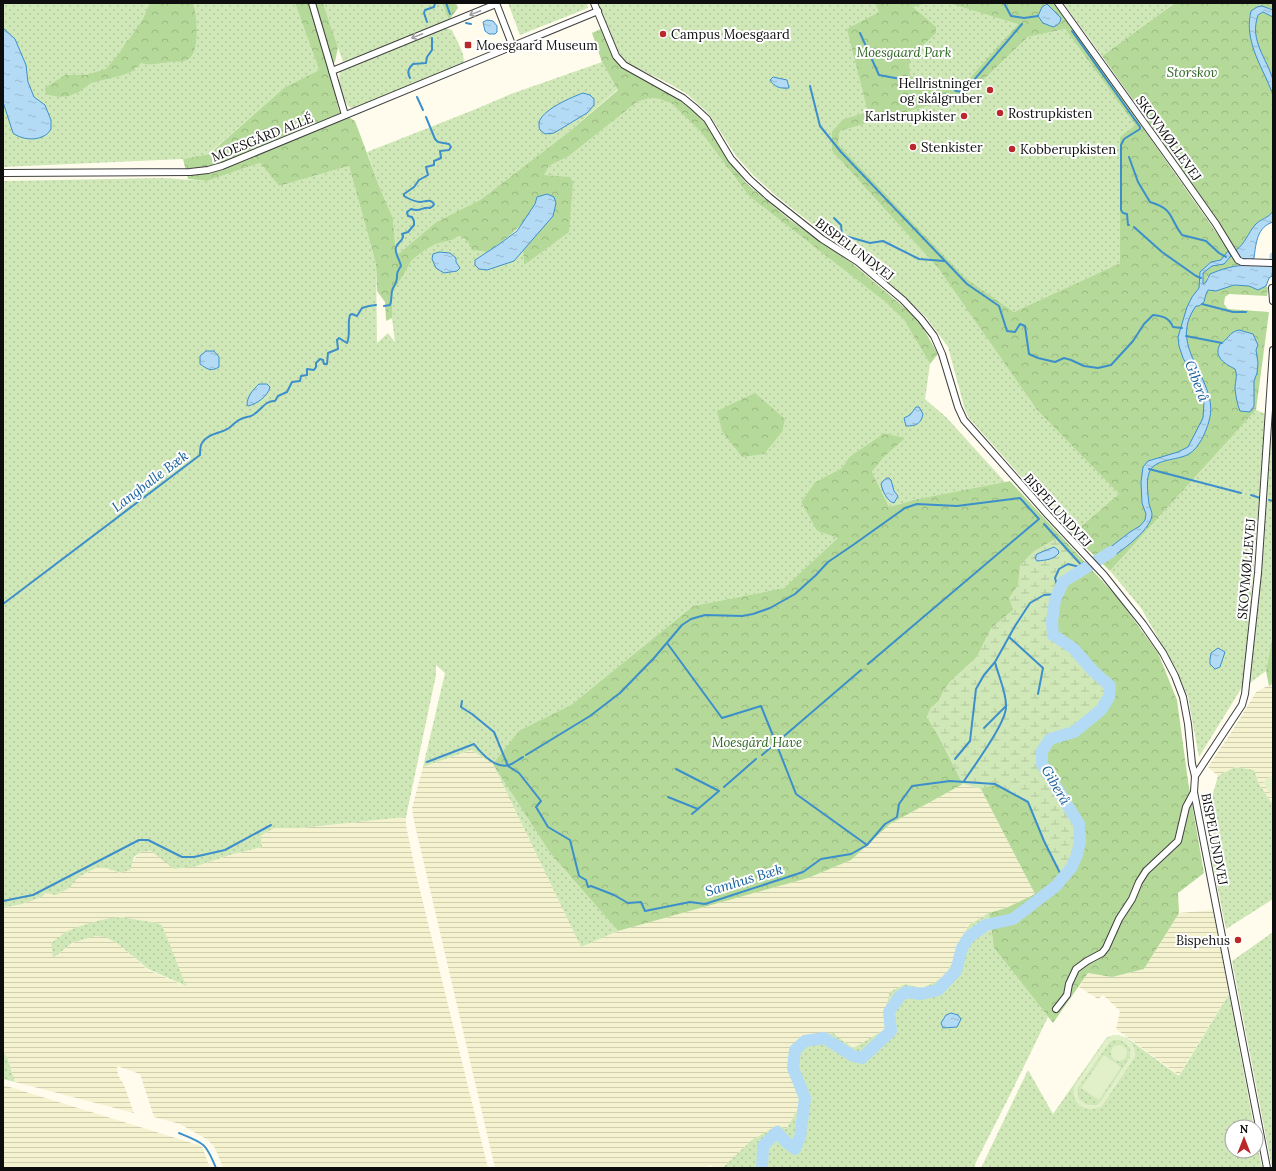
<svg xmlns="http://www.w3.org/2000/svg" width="1276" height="1171" font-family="Lora,serif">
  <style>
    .farmland { fill: url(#farmland-rules); fill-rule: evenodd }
    .grass { fill: url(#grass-dots) }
    .forest { fill: url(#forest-crowns); fill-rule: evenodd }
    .wetland { fill: url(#wetland-marsh) }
    .pitch { fill: #e2f0ca; fill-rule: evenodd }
    .water { fill: url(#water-ripples); stroke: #3c8fcb }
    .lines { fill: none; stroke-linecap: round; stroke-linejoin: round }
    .stream { stroke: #3c8fcb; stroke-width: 2 }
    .canal { stroke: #b4dbf5; stroke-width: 7 }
    .river { stroke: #b4dbf5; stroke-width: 12 }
    .street-casing { stroke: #404040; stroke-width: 8 }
    .street { stroke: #fff; stroke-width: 6 }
    .oneway { stroke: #9e9e9e }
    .poi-dot { fill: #bb282c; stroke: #fff; stroke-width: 1.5 }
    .labels { text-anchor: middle; stroke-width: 4; stroke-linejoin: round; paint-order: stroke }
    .poi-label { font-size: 13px; fill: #0d0d0d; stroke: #fff; text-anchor: start }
    .park-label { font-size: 13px; font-style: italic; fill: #2c641f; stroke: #fff }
    .street-label { font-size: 13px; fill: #0d0d0d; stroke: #fff }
    .water-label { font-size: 14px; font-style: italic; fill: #19619d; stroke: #fff }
  </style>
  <defs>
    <pattern id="farmland-rules" width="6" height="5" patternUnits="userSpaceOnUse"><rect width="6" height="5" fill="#f4f2cf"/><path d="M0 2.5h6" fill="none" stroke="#d0ceb1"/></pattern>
    <pattern id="grass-dots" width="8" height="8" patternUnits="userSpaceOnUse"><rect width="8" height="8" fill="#d0e8b8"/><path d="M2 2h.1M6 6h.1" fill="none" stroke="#b1c69d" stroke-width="1.8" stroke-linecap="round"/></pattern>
    <pattern id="forest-crowns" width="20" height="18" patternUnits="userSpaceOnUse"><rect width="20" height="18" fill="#b4d998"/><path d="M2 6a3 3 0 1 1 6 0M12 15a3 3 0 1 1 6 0" fill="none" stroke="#9ab982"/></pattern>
    <pattern id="wetland-marsh" width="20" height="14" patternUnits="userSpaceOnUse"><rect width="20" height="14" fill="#d0e8b8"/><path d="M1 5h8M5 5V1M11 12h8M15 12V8" fill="none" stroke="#b1c69d"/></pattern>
    <pattern id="water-ripples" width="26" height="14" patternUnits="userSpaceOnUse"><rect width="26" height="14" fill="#b4dbf5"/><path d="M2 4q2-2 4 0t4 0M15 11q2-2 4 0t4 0" fill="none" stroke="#9abbd1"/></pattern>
  </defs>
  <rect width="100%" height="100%" fill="#fffcee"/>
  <g class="farmland">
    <path d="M1273,683v122l-14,-21 -5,-14 -19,-3 -17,9 -10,-9 28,-42 20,-33z"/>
    <path d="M471,750l22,14 88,183 37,-16 190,-53 43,-18 39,-36 73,-40 18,5 54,105 -29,14 -17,5 -19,11 -10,15 -4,17 -10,18 -11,8 -15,6 -15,-4 -19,23 -2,23 -31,18 -20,-15 -44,36 9,26 1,12 -13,22 -34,11 -30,28h-8l-4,-3 -4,3h-211l-81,-347 -2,-13 11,-41z"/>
    <path d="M406,817v8l10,49 72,294h-265l-8,-20 -7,-8 -28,-16 -26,-7 -14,-43 -23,-8 1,9 6,10 10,28 -119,-31 -8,-25 -4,-5v-145l13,-1 28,-13 25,-5 10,-11 17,-9h10l14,5 21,-21 10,-1 46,15 33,-11 32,-8 -1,-11 13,-8h26zM120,917l37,6 5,2 23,61 -37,-16 -31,-27 -11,-6 -11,-1 -23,7 -18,14 38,-34z"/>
    <path d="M1213,910l16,84 -50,81 -63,-46 4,-18 -17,-16 -5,4 -19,-12 9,-14 24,4 32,-8 35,-56z"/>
    <path d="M3,1085l199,61 8,22h-207z"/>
  </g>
  <g class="grass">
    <path d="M3,3h292l24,67 -34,17 -77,67 -25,5 -180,8z"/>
    <path d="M323,3h119l7,17 -106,42z"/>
    <path d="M508,3h79l1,5 -68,27z"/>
    <path d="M597,3h456l15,18 -50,3 -55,63 -120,32 -11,32 106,117 99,142 82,84 -47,40 -103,-116 -4,-8 -17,-63 -22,-30 -25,-23 -126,-99 -21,-19 -18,-20 -27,-42 -22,-20 -19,-11 -42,-20 -9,-13z"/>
    <path d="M1063,3h112l-73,53z"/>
    <path d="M445,28l7,2c3,8 15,26 11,34l-107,43 -4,1 -4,-2c-6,-9 -11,-24 -8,-34l100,-43z"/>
    <path d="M1065,29l70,96 -15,13v125l-106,49 -49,-33 -127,-135 2,-13 126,-36 10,-8 52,-50z"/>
    <path d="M602,62l16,27 -48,42 -90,69 -44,22 -40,34 -3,-38 -12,-27 -14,-39 104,-41 40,-17z"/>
    <path d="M650,98l9,1 13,5 28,27 49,65 138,106 17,18 26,44 -5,35 21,18 59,65 -88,17 -28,8 -17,-35 11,-14 21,-20 -20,-5 -35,24 -7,11 -27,14 -14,20 16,29 22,7 -55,50 -91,18 -122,99 -52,27 32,122 67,77 -37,16 -88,-183 -22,-14 -48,17 22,-94 -9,-8v10l-30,142 -106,11h-26l-13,8 1,11 -32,8 -33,11 -23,3 -23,-18 -10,1 -7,5 -4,13 -10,3 -14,-5h-10l-17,9 -10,11 -13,7 -11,-2 -2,3c-13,6 -25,10 -40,11v-726l160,-3 44,3 53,-18 19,23 70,-20 27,98 1,79 11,-10 7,9 -3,-24v-25l11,-19 9,-14 13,-10 11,-6 16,-4 7,-4c7,2 10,7 14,14l14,2 -12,8 12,10 27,-9 9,-11 1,15 45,-88 -26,-1 6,-10 20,-10 68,-54z"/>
    <path d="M1273,402v231l-7,38 -16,12 13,-139z"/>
    <path d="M1256,410l10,4 -22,270 -45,73 -11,-60 -10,-24 -37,-65 -31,-37z"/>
    <path d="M1235,767l19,3 5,14 14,21v94l-47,30 -18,-88 4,-44 6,-21z"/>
    <path d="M989,913l5,35 54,69 -37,76 -35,69 -2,6h-252l30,-28 26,-15 8,4 13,-22 -1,-12 -9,-26v-16l12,-16 32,-4 20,15 31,-18 2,-23 4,-15 15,-8 16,4 14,-6 11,-8 10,-18 4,-17 10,-15z"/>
    <path d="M121,917l36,6 5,2 24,61 -38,-17 -31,-26 -12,-6 -10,-1 -23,7 -19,15 -2,-15c5,-3 10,-8 15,-11 14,-7 39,-14 55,-15z"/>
    <path d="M1273,932v236h-1l-40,-207z"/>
    <path d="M1229,994l25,133h-22v24h24v-14l6,31h-281l47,-98 25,44 54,-77 11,-2 9,3 52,38z"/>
    <path d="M3,1052l4,5 8,25 -12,-3z"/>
  </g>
  <g class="forest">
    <path d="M150,3h43c4,13 7,44 -3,55 -6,5 -14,3 -21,4 -12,1 -16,4 -28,1l-10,9 -8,3 -32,8 -12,9 -10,4 -10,1 -10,-2 -3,-2 -1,-5 20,-13h21l20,-6 15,-18 5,-9 4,-4 13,-19z"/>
    <path d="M295,3h28l15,44 -3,15 -7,4 11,45 16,10 26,70 12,27 3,38 40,-34 44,-22 90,-69 48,-41 -16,-28 -10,-29 9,-4 12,27 31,24 34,19 14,11 13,13 20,32 21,28 44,37 63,44 53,45 13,12 19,33 -8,10 -26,-44 -17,-17 -138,-107 -49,-65 -28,-27 -13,-5 -9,-1 -13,4 -68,54 -20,10 -5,9 26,2 3,5 -4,50 -45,33 -1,-15 30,-34 -16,-19c-6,24 -30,42 -50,55l-15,-2c-3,-7 -6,-12 -13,-14l-7,4 -16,4 -11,6 -13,10 -20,33v25l-6,3 -1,-19 -8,-11 -1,-27 -27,-98 -70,20 -19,-23 -53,18 -19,-2 -5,-20 26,-5 76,-67 34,-17z"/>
    <path d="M442,3h14l2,5 -9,12z"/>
    <path d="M875,3h51l-13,4 23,20v6l-13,12 -6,4 -6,7 -2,9 1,11 43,11h9l56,-63 -69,-21h104l15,18 171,244 -32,12 -3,25 2,-8 2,-4 8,1 18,-6 15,1 9,4 8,-4 2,2 -1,8 -38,-2 -4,3 -1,7 4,5 41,3 -13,98 -146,161 -38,-37 47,-40 -82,-84 -99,-142 -106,-117v-19l11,-13 25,-7 -21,-83 32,-17zM1065,29l70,96 -15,12v126l-106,49 -49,-34 -127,-134 2,-13 126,-36 10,-8 52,-50z"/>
    <path d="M1175,3h98v7l-4,-2 -18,3 -2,7v11l24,64v118c-4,7 -13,8 -18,14 -7,8 -10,19 -19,25l-21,-34 -113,-160z"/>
    <path d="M1263,12l10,5v64c-6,-13 -30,-60 -10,-69z"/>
    <path d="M755,393l30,26 -3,13 -18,22 -22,3 -20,-26 -5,-20z"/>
    <path d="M884,433l21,5 -22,20 -11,14 17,35 28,-8 93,-18 108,117 40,55 19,47 11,81 16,92 -26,20 1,20 -35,56 -32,8 -24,-4 -35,50 -59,-75 -5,-35 17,-5 29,-14 -54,-105 26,-25 -15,-137 -15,30 -26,24 -7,9 -5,11 -8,7 -4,9 11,18 25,49 -73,40 -39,36 -43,18 -190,53 -67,-77 -58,-90 26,-33 52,-26 122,-99 91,-18 54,-50 -21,-7 -16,-29 14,-20 27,-14 7,-11z"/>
    <path d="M1273,633v50l-4,3 -3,-15z"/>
  </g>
  <path class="wetland" d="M1057,538l27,30c-6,4 -17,9 -21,14 -10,13 -11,38 -10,53l20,13 19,22 18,16 -1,11 -8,13 -27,22 -24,7 -8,12v13l37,60 1,18 -3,13 -6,13 -8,11 -19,-38 -16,-39 -33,-18 -14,5 -18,-5 -25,-49 -11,-18 4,-9 8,-7 5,-11 7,-9 26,-24 15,-30 21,-17 -4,-12 9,-13 2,-20 14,-14z"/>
  <g class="pitch">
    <path d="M1273,774v24l-10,-16z"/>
    <path d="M1113,1035c13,0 24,8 22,22l-33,49c-14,8 -32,-1 -28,-19l32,-47zM1113,1040h6l5,2 6,6v9l-29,44 -4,4h-10l-8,-6 -2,-10 32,-46z"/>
    <circle cx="1119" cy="1053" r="8"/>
    <path d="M1104,1055l17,12 -22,33 -18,-12z"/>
  </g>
  <g class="water">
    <path d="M1047,4l14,14c-1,6 -3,7 -8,9l-10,-4 -5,-7 4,-9z"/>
    <path d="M1262,6l11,4v7l-10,-5 -5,3c-9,26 9,43 15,65 1,5 0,11 0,16 -1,-6 -5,-12 -7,-18 -10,-21 -21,-43 -15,-67l6,-4z"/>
    <path d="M487,20l6,1 4,5v6l-2,2h-6l-4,-3 -2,-9z"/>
    <path d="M3,28l12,11 11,26 2,17 6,15 11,8 6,15v9c-7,13 -28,12 -38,4l-10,-31z"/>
    <path d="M773,77l14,3 2,8c-8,1 -15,-1 -19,-8z"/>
    <path d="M583,93l7,2 4,4v6l-7,8 -33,20 -9,1 -5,-4c-1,-2 -1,-4 -1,-7 2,-13 33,-26 44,-30z"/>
    <path d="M547,194l7,3 2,6 -3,13 -39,45 -27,9 -8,-1 -4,-4v-5l23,-15 19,-14 18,-27 2,-7z"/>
    <path d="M1273,211v11c-16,5 -17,21 -19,36l-4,2 -9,-2 -5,-8c9,-6 12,-17 19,-25 5,-6 14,-7 18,-14z"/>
    <path d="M1228,251l3,5 -7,8 -12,2 -9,7v11l3,-2 4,-8c23,-10 38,-10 63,-8l-1,10 -3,2 -3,8 -8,4 -9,-4 -15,-1 -18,6 -8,-1 -2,4 -2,8 -5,4h-3c-31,43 25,74 13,115 -3,11 -10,27 -20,33 -12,7 -35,4 -40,19 -3,9 -1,21 0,31 1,3 3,8 3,11 -1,16 -38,42 -52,49l-5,-5 35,-27 10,-6 5,-6 1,-6 -4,-11 -1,-21 2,-15 5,-6 30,-9 10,-5 15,-29 1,-17 -3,-10 -18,-33 -4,-12 -1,-9 9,-30 5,-10 7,-9 1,-16 11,-10 10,-2z"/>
    <path d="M439,252l11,1 6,5v4l4,6 -3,3 -13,2 -8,-5 -4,-9 1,-5z"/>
    <path d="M1239,330l14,4 5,11 -2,5 2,13 -1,10 -3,8v25l-4,6 -10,-1c-3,-7 -4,-15 -5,-22 0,-8 3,-13 0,-20 -10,-5 -22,-12 -15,-25 8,-4 9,-12 19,-14z"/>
    <path d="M206,351h8l5,6v10c-8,5 -12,2 -19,-3v-8z"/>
    <path d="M259,384h8l3,3c-2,9 -13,17 -22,19l-1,-1c0,-9 6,-15 12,-21z"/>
    <path d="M916,407h3l4,7c-2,10 -7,12 -17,12l-2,-8 6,-3z"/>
    <path d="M887,478h2l2,2 3,11 4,5 -4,7c-7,-2 -11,-11 -13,-19l2,-3z"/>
    <path d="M1054,547l4,3 1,3c-6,7 -13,7 -22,8l-2,-3 2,-4z"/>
    <path d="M1218,648l7,4 -5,15 -5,2 -5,-5v-5l1,-6z"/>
    <path d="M951,1013l7,2 3,4 -4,8 -14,1 -2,-5 5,-8z"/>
  </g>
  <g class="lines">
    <g class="stream">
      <path d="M446,3l4,11"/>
      <path d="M1004,3l7,13 13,2 14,-2"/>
      <path d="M427,22l-3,-9 1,-3 9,-3 1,-4"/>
      <path d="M466,23l5,1"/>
      <path d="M1072,31l68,96v2l-16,10 -3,6v65l2,3 4,1 1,11h1"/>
      <path d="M860,33l19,42 75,14 2,2 6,1 7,-6"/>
      <path d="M410,78c-3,-6 -2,-9 3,-14l13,-1 1,-6 5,-7v-12"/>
      <path d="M974,80l48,-56"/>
      <path d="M810,86l10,40 21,26 126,132 32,22 8,25 8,1 5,-8 5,2 4,28 9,4 17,4 9,-4 7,2 13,6 14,2 13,-3 22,-24 11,-17 9,-9c9,1 16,2 20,12l9,1"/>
      <path d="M417,97l6,13"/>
      <path d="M1129,157l9,25 12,20c24,7 19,16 32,33l24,6 13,12 7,4"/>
      <path d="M834,218l7,7 1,10 28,8 13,-2 36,18 25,2"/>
      <path d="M1134,227l28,25 34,24 5,2"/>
      <path d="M1202,304l31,8h13"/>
      <path d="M384,306l6,-1c2,-5 1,-9 2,-14 1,-4 3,-6 4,-9 3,-9 -2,-6 5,-16 -1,-6 -7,-13 -5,-19 2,-5 7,-6 7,-11l-1,-2 6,-2 6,-7v-4l-2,-4 -4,-1 -1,-4 4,-3c10,4 11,-3 19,-1l3,-2 1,-2c-4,-5 -7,-3 -13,-2 -6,0 -12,-3 -17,-6v-2l10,-7 5,-7 9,-5 -2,-8 8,-2v-4l7,-3 -1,-7 9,-1 2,-3 -2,-3 -11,-2 -3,-3 -9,-22"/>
      <path d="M1186,336l36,7"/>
      <path d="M1149,469l92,24"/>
      <path d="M1251,495l9,3"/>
      <path d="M1269,500l4,1"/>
      <path d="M1044,524l40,44"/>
      <path d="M1059,592l-4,-14 4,-9 9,-5 15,4"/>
      <path d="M3,604l197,-149c0,-4 0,-9 2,-12 6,-10 18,-9 27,-15 4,-3 7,-7 12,-9 4,-2 9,-2 12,-4 8,-5 13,-15 22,-14l3,-5 9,-4 5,-10 8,-1 1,-5 6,-1v-6l7,1 2,-3v-4l4,-4 3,1 1,4h3l1,-11 10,-4 -1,-9 2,-2 8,5c4,-9 0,-19 3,-28l2,-1 5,2 5,-8 7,-2 7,-1"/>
      <path d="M1009,637l34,31 -5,26"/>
      <path d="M667,643l55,75 39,-12 15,37"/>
      <path d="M462,701l-1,6 11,7 22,18 14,34 11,7 22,28 -5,6 12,20 22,13 9,36 7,4 2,7 3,-1 23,9 14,8 13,-1 4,9 45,-9 15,2 98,-32 18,-13 30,-5 16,-9 18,-21 12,-7 2,-13 13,-18 38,-5 45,3 33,18 16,39 19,38"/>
      <path d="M984,728l22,-22"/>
      <path d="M778,748l18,46 71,51"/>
      <path d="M526,755l64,-39 30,-23 34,-35 28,-33 9,-6 14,-4 37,1 11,-2 17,-6 25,-14 21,-19 12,-13 25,-17 52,-37 12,-4 40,2 63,-8 19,21 -171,145"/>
      <path d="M762,755l99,-85"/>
      <path d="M955,759l15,-18 6,-52 8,-14 11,-13"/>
      <path d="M427,762l47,-18c7,9 21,25 35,21 4,-1 10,-6 14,-8"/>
      <path d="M676,769l43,22 -27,23"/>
      <path d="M964,781c10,-15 42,-58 42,-74 1,-13 -8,-32 -11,-45l20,-36 15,-23 14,-8 14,-1"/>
      <path d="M724,787l32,-28"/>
      <path d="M668,797l30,12"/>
      <path d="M3,901l30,-6 106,-55h9l34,17h12l31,-7 46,-25"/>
      <path d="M179,1133c25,10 27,10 37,35"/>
    </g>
    <path class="canal" d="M1273,259v-3"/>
    <path class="river" d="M762,1168l1,-22 14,-14 8,9 10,8 5,-12 5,-39 -12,-30 2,-18 10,-9 19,-3 29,18 9,2 29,-27 -2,-19 10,-15 7,-5 15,2 17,-4 18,-19 6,-23 7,-11 17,-12 27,-6 43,-33 15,-18 6,-13 3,-13 -1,-18 -37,-60v-13l8,-12 24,-7 27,-22 8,-13 1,-11 -18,-16 -19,-22 -20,-13 -1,-14 3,-21 8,-18 48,-30"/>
    <defs>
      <g id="street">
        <path d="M312,3l33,112"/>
        <path d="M496,3l17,44"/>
        <path d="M594,3l22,53 8,9 59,33 11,9 13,12 24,40 18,20 20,18 53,42 36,23 45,38 18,19 13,17 8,18 16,53 6,13 84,95 56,60 39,49 20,29 12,23 8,21 5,27 4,40 3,12 -1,16 73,376"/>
        <path d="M1058,3l120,167 38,54 22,36 4,2 31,1"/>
        <path d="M332,71l164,-67"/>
        <path d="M3,173l187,-1 18,-2 14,-4 376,-155"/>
        <path d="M1272,288l1,13"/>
        <path d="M1195,776l47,-71 3,-11 13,-121 15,-223"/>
        <path d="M1056,1009l11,-14 2,-11 7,-15 11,-8 15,-8 4,-5 13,-29 13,-20 7,-17 7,-11 32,-30 8,-34 8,-15"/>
      </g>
    </defs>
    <use href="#street" class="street-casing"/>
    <use href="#street" class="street"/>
  </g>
  <defs><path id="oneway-shaft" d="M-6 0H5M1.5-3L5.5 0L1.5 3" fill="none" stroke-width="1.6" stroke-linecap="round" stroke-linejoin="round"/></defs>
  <g class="oneway">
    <use href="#oneway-shaft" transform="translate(475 13) rotate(158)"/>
    <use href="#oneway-shaft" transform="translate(417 36) rotate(158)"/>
  </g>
  <g class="poi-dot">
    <circle cx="663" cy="34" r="4"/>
    <rect x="464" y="41" width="8" height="8" rx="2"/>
    <circle cx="990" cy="90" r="4"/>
    <circle cx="1000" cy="113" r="4"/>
    <circle cx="964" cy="116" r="4"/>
    <circle cx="913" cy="147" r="4"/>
    <circle cx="1012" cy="149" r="4"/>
    <circle cx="1238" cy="940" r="4"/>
  </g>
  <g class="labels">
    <g class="poi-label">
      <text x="671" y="39">Campus Moesgaard</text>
      <text x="476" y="50">Moesgaard Museum</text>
      <text x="982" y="88" text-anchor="end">Hellristninger<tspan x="982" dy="15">og skålgruber</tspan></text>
      <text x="1008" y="118">Rostrupkisten</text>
      <text x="956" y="121" text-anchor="end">Karlstrupkister</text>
      <text x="921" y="152">Stenkister</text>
      <text x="1020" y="154">Kobberupkisten</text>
      <text x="1230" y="945" text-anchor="end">Bispehus</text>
    </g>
    <g class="park-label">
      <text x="904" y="57">Moesgaard Park</text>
      <text x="1192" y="77">Storskov</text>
      <text x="757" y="747">Moesgård Have</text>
    </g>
    <g class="street-label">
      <text transform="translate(262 137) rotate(-22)" y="5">MOESGÅRD ALLÉ</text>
      <text transform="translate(1169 138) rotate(54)" y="5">SKOVMØLLEVEJ</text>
      <text transform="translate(855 249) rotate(37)" y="5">BISPELUNDVEJ</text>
      <text transform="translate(1058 510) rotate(48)" y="5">BISPELUNDVEJ</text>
      <text transform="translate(1246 569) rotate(-85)" y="5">SKOVMØLLEVEJ</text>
      <text transform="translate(1215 839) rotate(79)" y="5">BISPELUNDVEJ</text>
    </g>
    <g class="water-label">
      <text transform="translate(1197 381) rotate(69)" y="5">Giberå</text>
      <text transform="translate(150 481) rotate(-37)" y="5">Langballe Bæk</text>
      <text transform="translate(1056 785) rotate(60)" y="5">Giberå</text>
      <text transform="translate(744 880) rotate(-17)" y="5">Samhus Bæk</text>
    </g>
  </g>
  <rect width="1276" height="1171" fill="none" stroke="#0d0d0d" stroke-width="8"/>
  <g transform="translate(1244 1139)"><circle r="19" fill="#ffffff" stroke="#9e9e9e"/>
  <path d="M0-3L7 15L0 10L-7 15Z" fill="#bb282c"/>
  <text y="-6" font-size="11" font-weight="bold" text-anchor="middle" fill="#0d0d0d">N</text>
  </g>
</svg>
